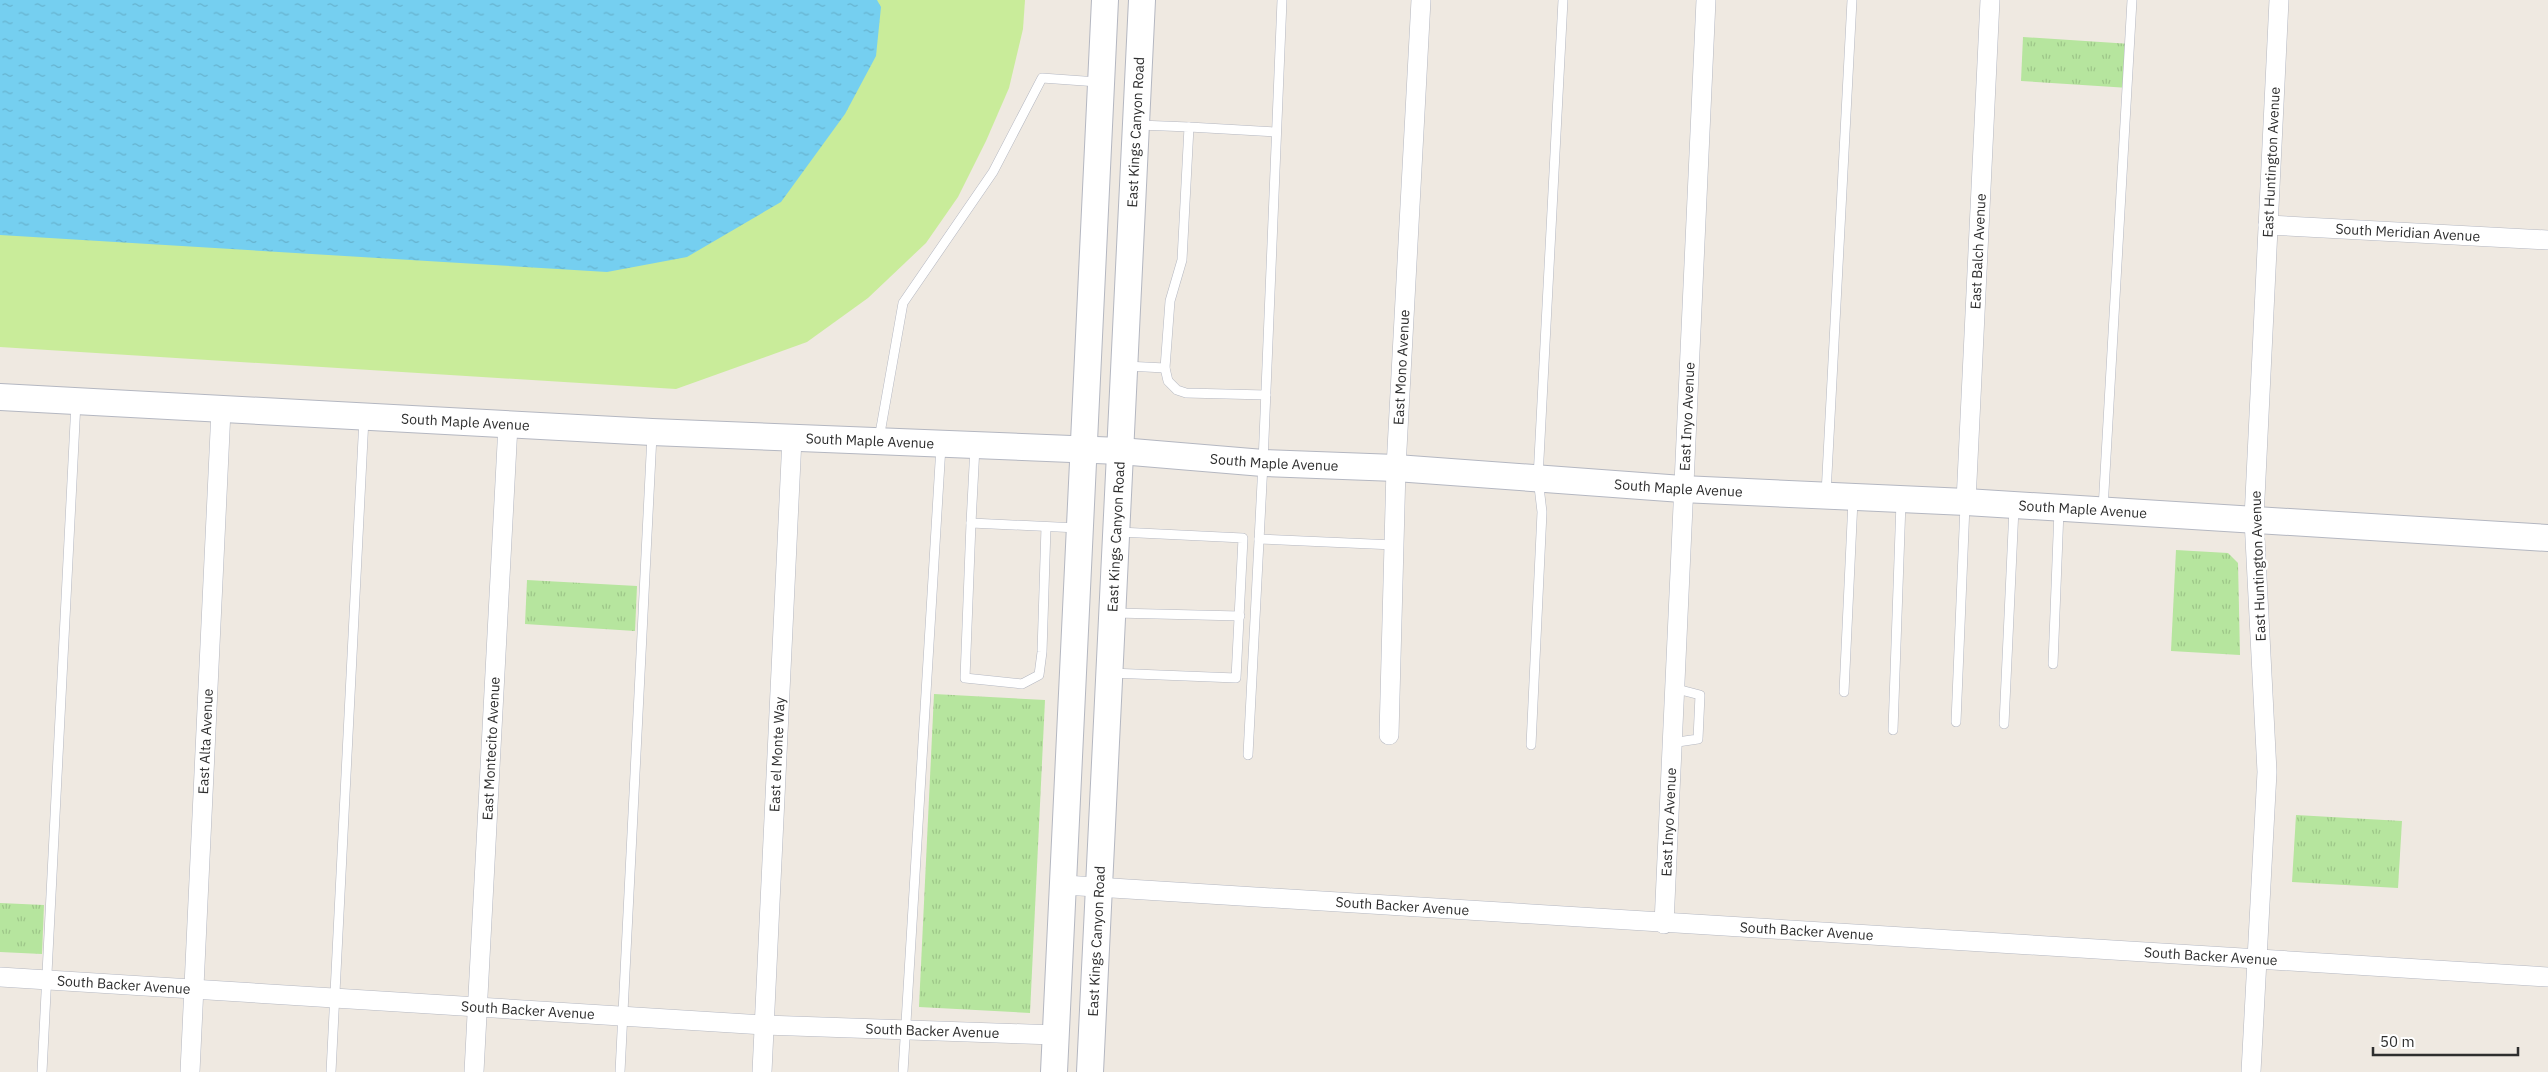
<svg xmlns="http://www.w3.org/2000/svg" width="2548" height="1072" font-family="'IBM Plex Sans',sans-serif">
  <style>
    .grass { fill: url(#grass-tufts) }
    .pitch { fill: #c9ec9a }
    .water { fill: url(#water-ripples) }
    .lines { fill: none; stroke-linecap: round; stroke-linejoin: round }
    .lane-casing { stroke: #b4b7c1; stroke-width: 10 }
    .street-casing { stroke: #b4b7c1; stroke-width: 20 }
    .secondary-casing { stroke: #b4b7c1; stroke-width: 28 }
    .lane { stroke: #fff; stroke-width: 9 }
    .street { stroke: #fff; stroke-width: 19 }
    .secondary { stroke: #fff; stroke-width: 26 }
    .labels { text-anchor: middle; stroke-width: 5; stroke-linejoin: round; paint-order: stroke }
    .street-label { font-size: 14px; fill: #2e2e2e; stroke: #fff }
  </style>
  <defs>
    <pattern id="grass-tufts" width="24" height="20" patternUnits="userSpaceOnUse" patternTransform="scale(1.25)"><rect width="24" height="20" fill="#b6e59e"/><path d="M3 7l-1-3M5 7V3M7 7l1-3M15 17l-1-3M17 17v-4M19 17l1-3" fill="none" stroke="#9dc588"/></pattern>
    <pattern id="water-ripples" width="26" height="14" patternUnits="userSpaceOnUse" patternTransform="scale(1.25)"><rect width="26" height="14" fill="#75cff0"/><path d="M2 4q2-2 4 0t4 0M15 11q2-2 4 0t4 0" fill="none" stroke="#66b2ce"/></pattern>
  </defs>
  <rect width="100%" height="100%" fill="#efe9e1"/>
  <g class="grass">
    <path d="M2023,37l108,7 -2,44 -108,-7z"/>
    <path d="M2176,550l52,3 10,10 2,92 -69,-4z"/>
    <path d="M527,580l110,6 -2,45 -110,-7z"/>
    <path d="M934,694l111,6 -15,313 -111,-6z"/>
    <path d="M2296,815l106,6 -4,67 -106,-6z"/>
    <path d="M0,903l44,2 -2,49 -42,-2z"/>
  </g>
  <path class="pitch" d="M0,0h1025l-2,29 -14,59 -23,53 -28,56 -32,46 -58,55 -61,44 -131,47 -676,-42z"/>
  <path class="water" d="M0,0h877l4,7 -5,49 -31,58 -64,88 -94,55 -80,15 -607,-37z"/>
  <g class="lines">
    <defs>
      <g id="lane">
        <path d="M1139,125l50,2 -7,133 -12,41 -5,67 3,13 9,9 9,3 80,2"/>
        <path d="M1189,127l87,5"/>
        <path d="M1126,366l39,2"/>
        <path d="M879,439l24,-136 90,-131 49,-94 56,4"/>
        <path d="M975,447l-4,76 107,5"/>
        <path d="M1826,494l26,-494"/>
        <path d="M2103,509l29,-509"/>
        <path d="M971,523l-6,155 57,6 17,-9 3,-23 4,-125"/>
        <path d="M1259,539l135,6"/>
        <path d="M1115,613l125,3"/>
        <path d="M2053,664l6,-154"/>
        <path d="M1110,673l126,5 7,-140 -124,-6"/>
        <path d="M1844,692l9,-192"/>
        <path d="M1956,722l9,-217"/>
        <path d="M2004,724l10,-216"/>
        <path d="M1893,730l8,-228"/>
        <path d="M1671,743l27,-4 2,-44 -27,-7"/>
        <path d="M1531,745l11,-233 -4,-34 25,-478"/>
        <path d="M1248,755l15,-292 19,-463"/>
        <path d="M42,1072l34,-670"/>
        <path d="M331,1072l33,-654"/>
        <path d="M620,1072l32,-637"/>
        <path d="M903,1072l38,-626"/>
      </g>
      <g id="street">
        <path id="s1" d="M2268,225l280,15"/>
        <path id="s2" d="M1966,502l24,-502"/>
        <path id="s3" d="M1389,735l7,-267 25,-468"/>
        <path id="s4" d="M1064,885l1484,92"/>
        <path id="s5" d="M1664,924l42,-924"/>
        <path id="s6" d="M0,977l764,48 292,10"/>
        <path id="s7" d="M190,1072l31,-662"/>
        <path id="s8" d="M474,1072l34,-647"/>
        <path id="s9" d="M762,1072l30,-634"/>
        <path id="s10" d="M2251,1072l16,-300 -13,-253 25,-519"/>
      </g>
      <g id="secondary">
        <path id="s11" d="M0,397l652,35 468,19 143,12 133,5 286,21 284,13 582,36"/>
        <path d="M1054,1072l51,-1072"/>
        <path id="s12" d="M1090,1072l52,-1072"/>
      </g>
    </defs>
    <use href="#lane" class="lane-casing"/>
    <use href="#street" class="street-casing"/>
    <use href="#secondary" class="secondary-casing"/>
    <use href="#lane" class="lane"/>
    <use href="#street" class="street"/>
    <use href="#secondary" class="secondary"/>
  </g>
  <g class="labels">
    <g class="street-label">
      <text dy="5" stroke="none"><textPath href="#s12" startOffset="941">East Kings Canyon Road</textPath></text>
      <text dy="5" stroke="none"><textPath href="#s10" startOffset="911">East Huntington Avenue</textPath></text>
      <text dy="5" stroke="none"><textPath href="#s1" startOffset="140">South Meridian Avenue</textPath></text>
      <text dy="5" stroke="none"><textPath href="#s2" startOffset="251">East Balch Avenue</textPath></text>
      <text dy="5" stroke="none"><textPath href="#s3" startOffset="368">East Mono Avenue</textPath></text>
      <text dy="5" stroke="none"><textPath href="#s5" startOffset="508">East Inyo Avenue</textPath></text>
      <text dy="5" stroke="none"><textPath href="#s11" startOffset="466">South Maple Avenue</textPath></text>
      <text dy="5" stroke="none"><textPath href="#s11" startOffset="871">South Maple Avenue</textPath></text>
      <text dy="5" stroke="none"><textPath href="#s11" startOffset="1276">South Maple Avenue</textPath></text>
      <text dy="5" stroke="none"><textPath href="#s11" startOffset="1681">South Maple Avenue</textPath></text>
      <text dy="5" stroke="none"><textPath href="#s11" startOffset="2086">South Maple Avenue</textPath></text>
      <text dy="5" stroke="none"><textPath href="#s12" startOffset="536">East Kings Canyon Road</textPath></text>
      <text transform="translate(2258 566) rotate(-92)" y="5">East Huntington Avenue</text>
      <text dy="5" stroke="none"><textPath href="#s7" startOffset="331">East Alta Avenue</textPath></text>
      <text dy="5" stroke="none"><textPath href="#s8" startOffset="324">East Montecito Avenue</textPath></text>
      <text dy="5" stroke="none"><textPath href="#s9" startOffset="318">East el Monte Way</textPath></text>
      <text dy="5" stroke="none"><textPath href="#s5" startOffset="102">East Inyo Avenue</textPath></text>
      <text dy="5" stroke="none"><textPath href="#s4" startOffset="339">South Backer Avenue</textPath></text>
      <text dy="5" stroke="none"><textPath href="#s4" startOffset="744">South Backer Avenue</textPath></text>
      <text dy="5" stroke="none"><textPath href="#s12" startOffset="131">East Kings Canyon Road</textPath></text>
      <text dy="5" stroke="none"><textPath href="#s4" startOffset="1149">South Backer Avenue</textPath></text>
      <text dy="5" stroke="none"><textPath href="#s6" startOffset="124">South Backer Avenue</textPath></text>
      <text dy="5" stroke="none"><textPath href="#s6" startOffset="529">South Backer Avenue</textPath></text>
      <text dy="5" stroke="none"><textPath href="#s6" startOffset="934">South Backer Avenue</textPath></text>
    </g>
  </g>
  <path d="M2373 1047v8h145v-8" fill="none" stroke="#2e2e2e" stroke-width="2.5"/>
  <text x="2380" y="1047" font-size="15" fill="#2e2e2e" stroke="#ffffff" stroke-width="4" paint-order="stroke">50 m</text>
</svg>
